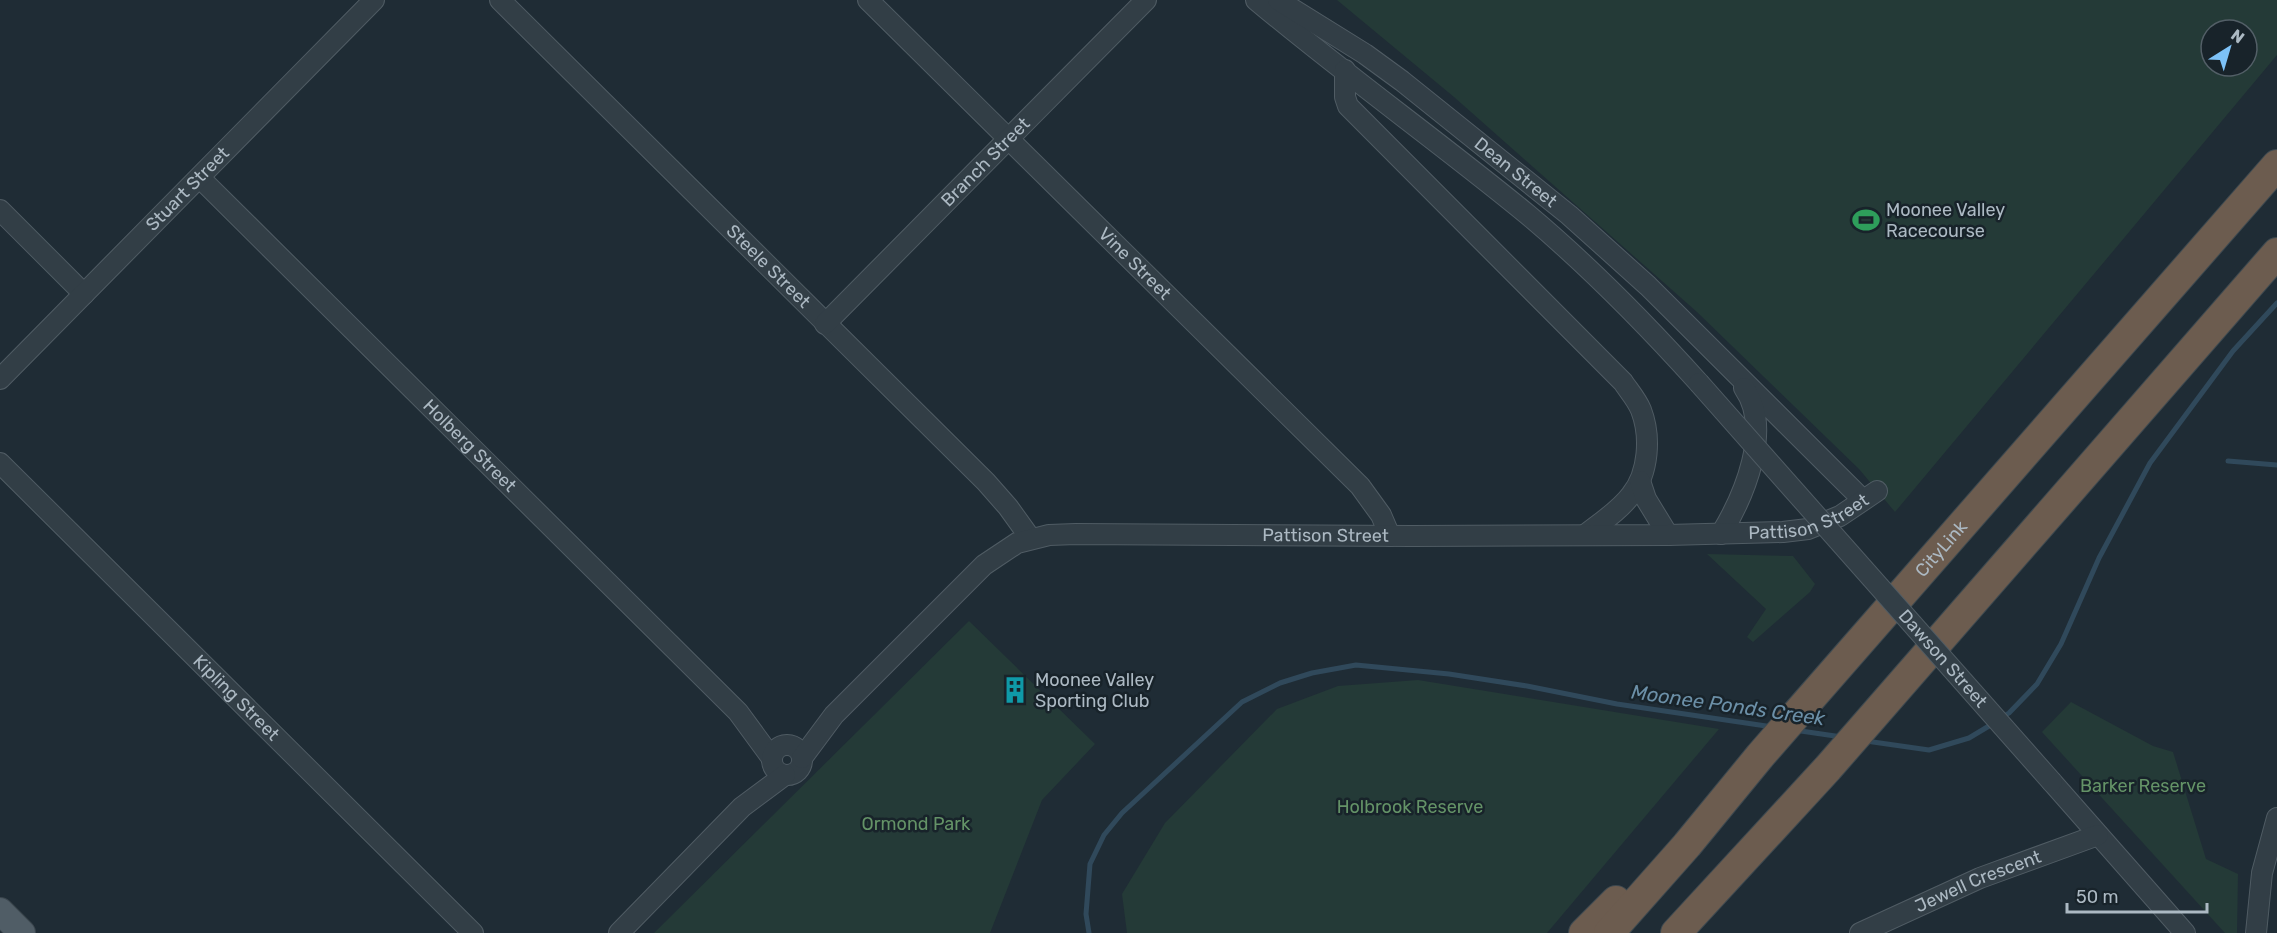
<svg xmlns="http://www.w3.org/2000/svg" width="2277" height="933" font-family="Rubik,sans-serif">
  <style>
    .green { fill: #243a37; fill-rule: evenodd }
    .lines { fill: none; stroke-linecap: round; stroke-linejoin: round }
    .stream { stroke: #30495b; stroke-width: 5 }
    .minor-casing { stroke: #505c64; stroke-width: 22 }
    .major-casing { stroke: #3c474f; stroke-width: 28 }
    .highway-casing { stroke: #3d4950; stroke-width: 32 }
    .minor { stroke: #323e46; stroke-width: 20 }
    .major { stroke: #505d66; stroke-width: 26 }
    .highway { stroke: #6c5c4f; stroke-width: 30 }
    .minor-bridge-casing { stroke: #505c64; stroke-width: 22; stroke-linecap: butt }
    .minor-bridge { stroke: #323e46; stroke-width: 20 }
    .labels { text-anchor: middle; stroke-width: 5; stroke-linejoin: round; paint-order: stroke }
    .street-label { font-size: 18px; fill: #acb9c3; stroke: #18232a }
    .poi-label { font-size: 18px; fill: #acb9c3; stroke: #18232a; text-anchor: start }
    .park-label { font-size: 18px; fill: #649367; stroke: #18232a }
    .water-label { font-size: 20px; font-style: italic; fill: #6c90a8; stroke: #18232a }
  </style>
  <rect width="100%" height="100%" fill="#1f2c35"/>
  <g class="green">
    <path d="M1337,0h940v55l-382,457 -36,-43 -162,-157 -243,-215zM2211,30h36v36h-36z"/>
    <path d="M1707,554l86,2 22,28 -5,8 -57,50 -6,-5 19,-28z"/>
    <path d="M969,621l126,123 -53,56 -52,133h-336z"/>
    <path d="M1418,680l301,49 -172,204h-420l-5,-39 43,-71 112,-114 61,-23z"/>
    <path d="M2071,702l82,44 20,6 33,107 32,15 -1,59h-12l-183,-201z"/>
  </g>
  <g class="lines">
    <g class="stream">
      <path d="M2228,461l49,4"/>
      <path d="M2001,718l8,-5 28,-29 24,-40 38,-86 51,-95 83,-112 44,-48"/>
      <path d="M1794,730l48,7"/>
      <path d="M1866,741l63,9 40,-12 25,-15"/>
      <path d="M1089,933l-3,-19 4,-50 14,-29 18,-22 120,-111 38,-19 32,-10 44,-8 93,9 78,12 90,18 156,23"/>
    </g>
    <defs>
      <g id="minor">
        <path id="s1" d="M500,0l486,482 22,25 23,32"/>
        <path id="s2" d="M868,0l492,486 21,29 9,21"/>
        <path d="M1256,0c88,74 182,141 271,214 62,52 118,109 172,169"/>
        <path id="s3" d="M1278,0l87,54 37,27 167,134 79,71 214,213"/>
        <path d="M1345,70v27l3,9 275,276c6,9 14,18 18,28 10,26 8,63 -10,85 -12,16 -31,28 -46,40"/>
        <path id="s4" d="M200,178l538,534 33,45"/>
        <path d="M0,210l84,84"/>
        <path id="s5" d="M825,324l321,-324"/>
        <path id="s6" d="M0,379l374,-379"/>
        <path id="s7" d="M0,463l473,470"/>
        <path d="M1640,481l6,18 22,36"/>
        <path d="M1721,534c23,-38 52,-105 23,-146"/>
        <circle cx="787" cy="760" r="15"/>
        <path id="s8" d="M802,758l32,-43 150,-150 33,-22 32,-8 27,-1 336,2 256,-1 115,-3 25,-3 32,-13 37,-25"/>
        <path d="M2052,782l133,151"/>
        <path d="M619,933l123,-126 43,-32"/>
        <path id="s9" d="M1860,933l120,-55 118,-43"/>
        <path d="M2256,933l6,-60 15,-55"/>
      </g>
      <path id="major" d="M0,911l22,22"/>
      <g id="highway">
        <path d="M1584,933l32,-32"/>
        <path id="s10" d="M1609,933l78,-88 73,-89 517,-591"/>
        <path d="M1676,933l152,-165 449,-515"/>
      </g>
    </defs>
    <use href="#minor" class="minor-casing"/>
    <use href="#major" class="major-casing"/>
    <use href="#highway" class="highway-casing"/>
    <use href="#minor" class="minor"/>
    <use href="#major" class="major"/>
    <use href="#highway" class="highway"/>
    <defs>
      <g id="minor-bridge">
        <path id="s11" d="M1699,383l353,399"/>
      </g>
    </defs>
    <use href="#minor-bridge" class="minor-bridge-casing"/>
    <use href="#minor-bridge" class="minor-bridge"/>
  </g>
  <defs>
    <symbol id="stadium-bare" viewBox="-9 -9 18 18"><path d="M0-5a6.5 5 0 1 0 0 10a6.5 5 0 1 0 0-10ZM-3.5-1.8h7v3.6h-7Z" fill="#2e9e5b" stroke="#18232a" stroke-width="2.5" paint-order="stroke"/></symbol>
    <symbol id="building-bare" viewBox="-9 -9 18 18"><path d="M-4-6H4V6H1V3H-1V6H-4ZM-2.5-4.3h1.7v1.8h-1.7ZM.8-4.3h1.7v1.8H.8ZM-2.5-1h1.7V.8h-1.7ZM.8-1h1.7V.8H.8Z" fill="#0f9aa8" stroke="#18232a" stroke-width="2.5" paint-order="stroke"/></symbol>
  </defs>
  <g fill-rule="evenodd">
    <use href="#stadium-bare" x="1847" y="201" width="38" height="38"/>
    <use href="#building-bare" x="996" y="671" width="38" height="38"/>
  </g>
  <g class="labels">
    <g class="street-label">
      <text dy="6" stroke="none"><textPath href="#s5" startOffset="228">Branch Street</textPath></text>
      <text dy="6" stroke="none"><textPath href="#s3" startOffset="294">Dean Street</textPath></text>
      <text dy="6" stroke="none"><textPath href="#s6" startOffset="267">Stuart Street</textPath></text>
      <text dy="6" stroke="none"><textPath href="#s2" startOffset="375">Vine Street</textPath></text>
      <text dy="6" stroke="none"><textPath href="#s1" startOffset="378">Steele Street</textPath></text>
      <text dy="6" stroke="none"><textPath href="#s4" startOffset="380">Holberg Street</textPath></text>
      <text dy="6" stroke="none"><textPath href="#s8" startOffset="1101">Pattison Street</textPath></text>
      <text dy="6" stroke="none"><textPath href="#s8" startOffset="615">Pattison Street</textPath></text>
      <text dy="6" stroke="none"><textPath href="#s10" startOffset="508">CityLink</textPath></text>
      <text dy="6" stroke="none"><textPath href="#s11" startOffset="368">Dawson Street</textPath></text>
      <text dy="6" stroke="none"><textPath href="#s7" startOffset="333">Kipling Street</textPath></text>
      <text dy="6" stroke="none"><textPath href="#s9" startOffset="129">Jewell Crescent</textPath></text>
    </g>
    <g class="poi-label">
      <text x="1886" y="216">Moonee Valley<tspan x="1886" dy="21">Racecourse</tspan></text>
      <text x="1035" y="686">Moonee Valley<tspan x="1035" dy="21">Sporting Club</tspan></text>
    </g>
    <g class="park-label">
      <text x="2143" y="792">Barker Reserve</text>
      <text x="1410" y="813">Holbrook Reserve</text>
      <text x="916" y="830">Ormond Park</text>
    </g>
    <g class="water-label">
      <text transform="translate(1728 705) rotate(8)" y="7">Moonee Ponds Creek</text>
    </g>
  </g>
  <g transform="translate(2229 48) rotate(37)"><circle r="28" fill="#18232a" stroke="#535f67" stroke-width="1.5"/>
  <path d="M0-4.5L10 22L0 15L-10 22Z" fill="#7dc2f7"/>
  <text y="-9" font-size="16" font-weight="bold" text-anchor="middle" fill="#acb9c3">N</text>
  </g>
  <path d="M2067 903v9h140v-9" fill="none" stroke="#acb9c3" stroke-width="3"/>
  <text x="2076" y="903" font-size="18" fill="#acb9c3" stroke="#18232a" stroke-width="4.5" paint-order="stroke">50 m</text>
</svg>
